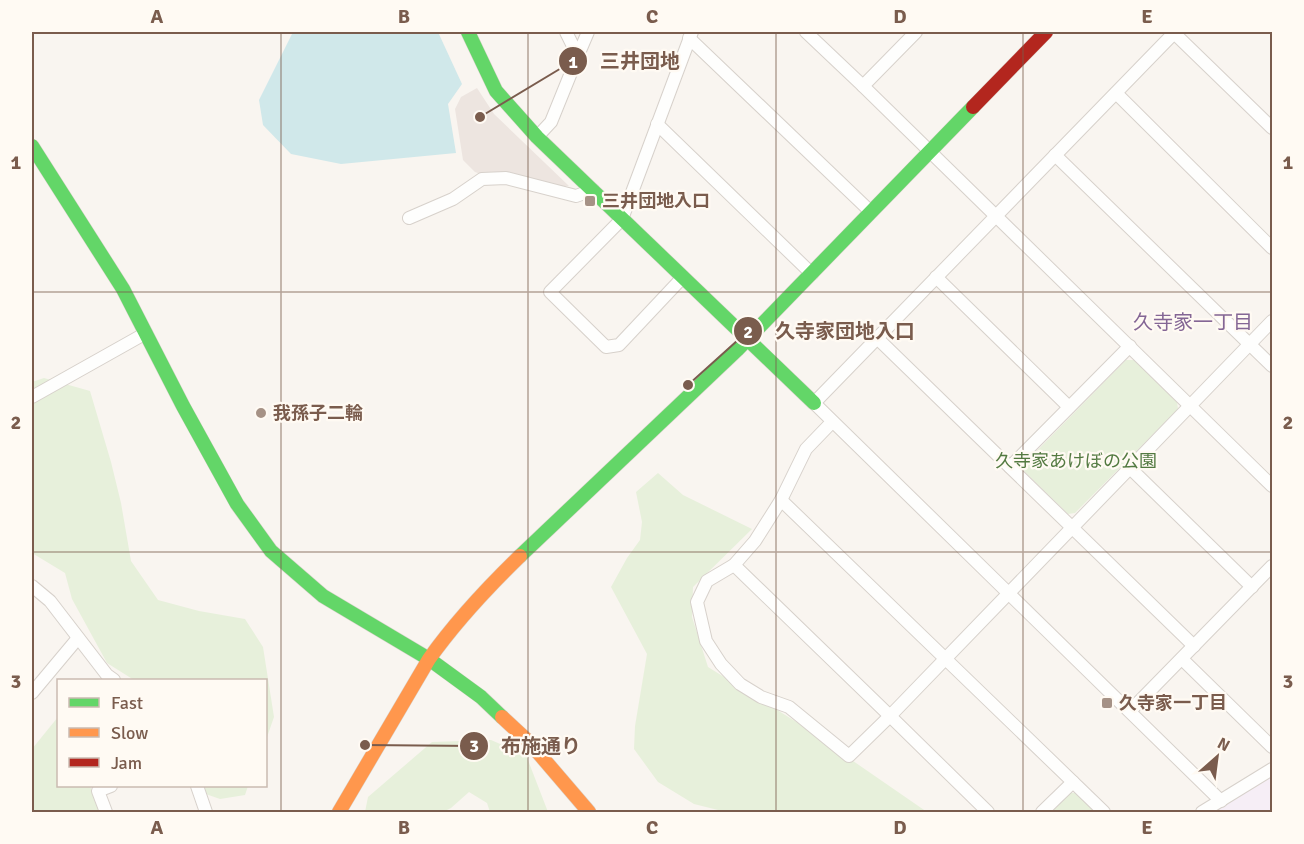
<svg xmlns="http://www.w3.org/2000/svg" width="1304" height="844" font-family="Signika,'Noto Sans JP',sans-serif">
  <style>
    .industrial { fill: #ede5e0 }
    .education { fill: #f6eef6 }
    .green { fill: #e7f0db }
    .water { fill: #d0e8ea }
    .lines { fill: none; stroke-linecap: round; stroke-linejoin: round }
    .street-casing { stroke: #d7d1cb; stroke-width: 14 }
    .fast-casing { stroke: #d9d2cb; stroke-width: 15 }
    .slow-casing { stroke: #d9d2cb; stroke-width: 15 }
    .jam-casing { stroke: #d9d2cb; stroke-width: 15 }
    .street { stroke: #fefefd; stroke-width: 12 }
    .fast { stroke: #63d668; stroke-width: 14 }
    .slow { stroke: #ff974d; stroke-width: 14 }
    .jam { stroke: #b3261e; stroke-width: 14 }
    .grid { fill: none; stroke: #7a5c4d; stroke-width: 1.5; stroke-opacity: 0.55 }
    .poi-dot { fill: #a69286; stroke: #fffaf3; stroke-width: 2 }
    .labels { text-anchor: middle; stroke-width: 4.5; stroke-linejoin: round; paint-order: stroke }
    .poi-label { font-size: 18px; font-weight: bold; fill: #7a5c4d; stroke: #fffaf3; text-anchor: start }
    .park-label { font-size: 18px; fill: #537a41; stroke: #fffaf3 }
    .neighbourhood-label { font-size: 20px; fill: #846695; stroke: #fffaf3 }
    .leader { fill: none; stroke: #7a5c4d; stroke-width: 2 }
    .callout-dot { fill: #7a5c4d; stroke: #fffaf3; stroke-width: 2 }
    .mark-label { font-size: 18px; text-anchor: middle; font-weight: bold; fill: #fff }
    .callout-label { font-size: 20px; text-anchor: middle; font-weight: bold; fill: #7a5c4d; stroke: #fffaf3; stroke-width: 4.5; stroke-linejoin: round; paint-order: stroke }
    .neatline { fill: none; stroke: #7a5c4d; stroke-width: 2 }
    .grid-label { font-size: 20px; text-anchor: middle; font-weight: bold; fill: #7a5c4d }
  </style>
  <rect width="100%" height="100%" fill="#f9f5f0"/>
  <path class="industrial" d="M477,88l17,26 75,72h-14l-72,-11 -8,-3 -12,-12 -8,-51 6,-12z"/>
  <path class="education" d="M1272,776v36h-59z"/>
  <g class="green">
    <path d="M1126,360h8l43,42 1,7 -103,104 -7,1 -44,-43v-7z"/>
    <path d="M44,378l46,13 21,71 10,41 10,58 27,39 41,11 46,8 18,28 11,70 -8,23v-60h-132l-27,-17 -35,-64 -7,-26 -33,-20v-171z"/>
    <path d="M658,473l25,22 69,34 -59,58 -1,30 16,50 90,56 129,89h-209v-2l-24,-6 -36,-22 -24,-33 1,-23 12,-72 -36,-67 16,-29 13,-18 2,-18 -6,-30z"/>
    <path d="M58,717v69h32l9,26h-67v-63z"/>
    <path d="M491,740l35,15 22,57h-58l-3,-9 -18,-11 -18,16 -8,4h-78l3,-15 64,-55z"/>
    <path d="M197,786h51l-3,9 -25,4 -20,-7z"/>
    <path d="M1069,793h7l20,19h-45z"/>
  </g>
  <path class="water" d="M293,32h145l24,52 -14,20 8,49 -115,11 -50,-10 -28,-29 -4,-25z"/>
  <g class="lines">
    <defs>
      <g id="street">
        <path d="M806,32l57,54"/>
        <path d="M916,32l-53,54 409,400"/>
        <path d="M1173,32l99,96"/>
        <path d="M1175,32l-361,371 407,398"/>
        <path d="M689,38l182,174"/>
        <path d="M579,53l9,-21"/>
        <path d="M1116,93l156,155"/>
        <path d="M657,124l155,150"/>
        <path d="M537,137l14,-15 28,-69 -7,-9 -6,-12"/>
        <path d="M1055,155l217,211"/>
        <path d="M409,218l44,-19 29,-20 24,-1 70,18 17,-6"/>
        <path d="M683,277l-64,68 -13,2 -56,-55 72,-73 70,-187"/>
        <path d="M936,277l133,130"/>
        <path d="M877,338l317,308"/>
        <path d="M32,397l114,-64"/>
        <path d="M832,422l-26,27 -25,51 -26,41 -21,24 -27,16 -10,21 9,39 15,23 19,20 21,13 28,10 60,49 41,-40 98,96"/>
        <path d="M1010,467l120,-121"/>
        <path d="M1131,469l121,118"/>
        <path d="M781,500l292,282"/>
        <path d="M734,565l156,151 382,-395"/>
        <path d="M32,586l18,15 57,74 7,5"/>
        <path d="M1182,659l90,88"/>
        <path d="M32,693l46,-55"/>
        <path d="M1130,711l142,-145"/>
        <path d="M197,786l9,26"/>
        <path d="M106,812l-8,-21 13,-5"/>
        <path d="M1042,812l31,-30 31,30"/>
        <path d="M1202,812l70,-43"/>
      </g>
      <g id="fast">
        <path d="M468,32l28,59 41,46 277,266"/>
        <path d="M32,146l91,143 60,117 54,98 34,47 52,45 106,63 52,38 21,20"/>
        <path d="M520,556l217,-206 236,-243"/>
      </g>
      <g id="slow">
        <path d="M502,717l27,25 60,70"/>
        <path d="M339,812l90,-153c27,-38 58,-71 91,-103"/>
      </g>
      <path id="jam" d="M973,107l73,-75"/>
    </defs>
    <use href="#street" class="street-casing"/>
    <use href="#fast" class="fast-casing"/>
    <use href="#slow" class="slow-casing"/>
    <use href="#jam" class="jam-casing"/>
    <use href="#street" class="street"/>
    <use href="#fast" class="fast"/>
    <use href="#slow" class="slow"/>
    <use href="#jam" class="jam"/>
  </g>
  <path class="grid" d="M281,32v780M528,32v780M776,32v780M1023,32v780M32,292h1240M32,552h1240"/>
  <g class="poi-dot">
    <rect x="584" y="195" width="12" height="12" rx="3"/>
    <circle cx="261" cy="413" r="6"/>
    <rect x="1101" y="697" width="12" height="12" rx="3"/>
  </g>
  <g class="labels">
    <g class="poi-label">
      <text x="602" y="207">三井団地入口</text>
      <text x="273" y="419">我孫子二輪</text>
      <text x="1119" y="709">久寺家一丁目</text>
    </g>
    <g class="park-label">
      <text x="1076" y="467">久寺家あけぼの公園</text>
    </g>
    <g class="neighbourhood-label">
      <text x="1193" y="329">久寺家一丁目</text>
    </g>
  </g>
  <path class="leader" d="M480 117L573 61M688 385L748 331M365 745L474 746"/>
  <g class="callout-dot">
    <circle cx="480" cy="117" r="6"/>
    <circle cx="688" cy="385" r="6"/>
    <circle cx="365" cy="745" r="6"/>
    <circle cx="573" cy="61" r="15"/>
    <circle cx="748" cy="331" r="15"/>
    <circle cx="474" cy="746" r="15"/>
  </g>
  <g class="mark-label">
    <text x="573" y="68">1</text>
    <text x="748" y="338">2</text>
    <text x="474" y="752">3</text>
  </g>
  <g class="callout-label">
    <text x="640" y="68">三井団地</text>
    <text x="845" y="338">久寺家団地入口</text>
    <text x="541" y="753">布施通り</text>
  </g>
  <rect width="1304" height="844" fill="none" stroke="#fffaf3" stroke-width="66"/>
  <rect x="57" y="679" width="210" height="108" fill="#fffaf3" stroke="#cabbb1" stroke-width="1.5"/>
  <rect x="69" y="698" width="30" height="9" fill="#63d668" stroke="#cabbb1" stroke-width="1.5"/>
  <text x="111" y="709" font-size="18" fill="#7a5c4d">Fast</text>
  <rect x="69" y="728" width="30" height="9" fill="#ff974d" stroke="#cabbb1" stroke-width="1.5"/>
  <text x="111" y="739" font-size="18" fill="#7a5c4d">Slow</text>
  <rect x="69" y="758" width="30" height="9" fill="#b3261e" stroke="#cabbb1" stroke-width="1.5"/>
  <text x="111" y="769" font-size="18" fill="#7a5c4d">Jam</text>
  <g transform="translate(1217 757) rotate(28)" stroke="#fffaf3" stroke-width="4.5" paint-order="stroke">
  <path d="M0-4.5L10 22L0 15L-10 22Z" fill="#7a5c4d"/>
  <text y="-9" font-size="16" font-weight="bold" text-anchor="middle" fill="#7a5c4d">N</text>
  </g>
  <rect x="33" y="33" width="1238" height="778" class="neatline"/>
  <g class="grid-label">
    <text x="157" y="23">A</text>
    <text x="404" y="23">B</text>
    <text x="652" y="23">C</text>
    <text x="900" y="23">D</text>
    <text x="1147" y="23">E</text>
    <text x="16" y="169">1</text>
    <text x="1288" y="169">1</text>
    <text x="16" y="429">2</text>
    <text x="1288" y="429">2</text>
    <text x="16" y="688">3</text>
    <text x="1288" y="688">3</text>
    <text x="157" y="834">A</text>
    <text x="404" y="834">B</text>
    <text x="652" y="834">C</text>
    <text x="900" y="834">D</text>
    <text x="1147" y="834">E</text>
  </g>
</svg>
